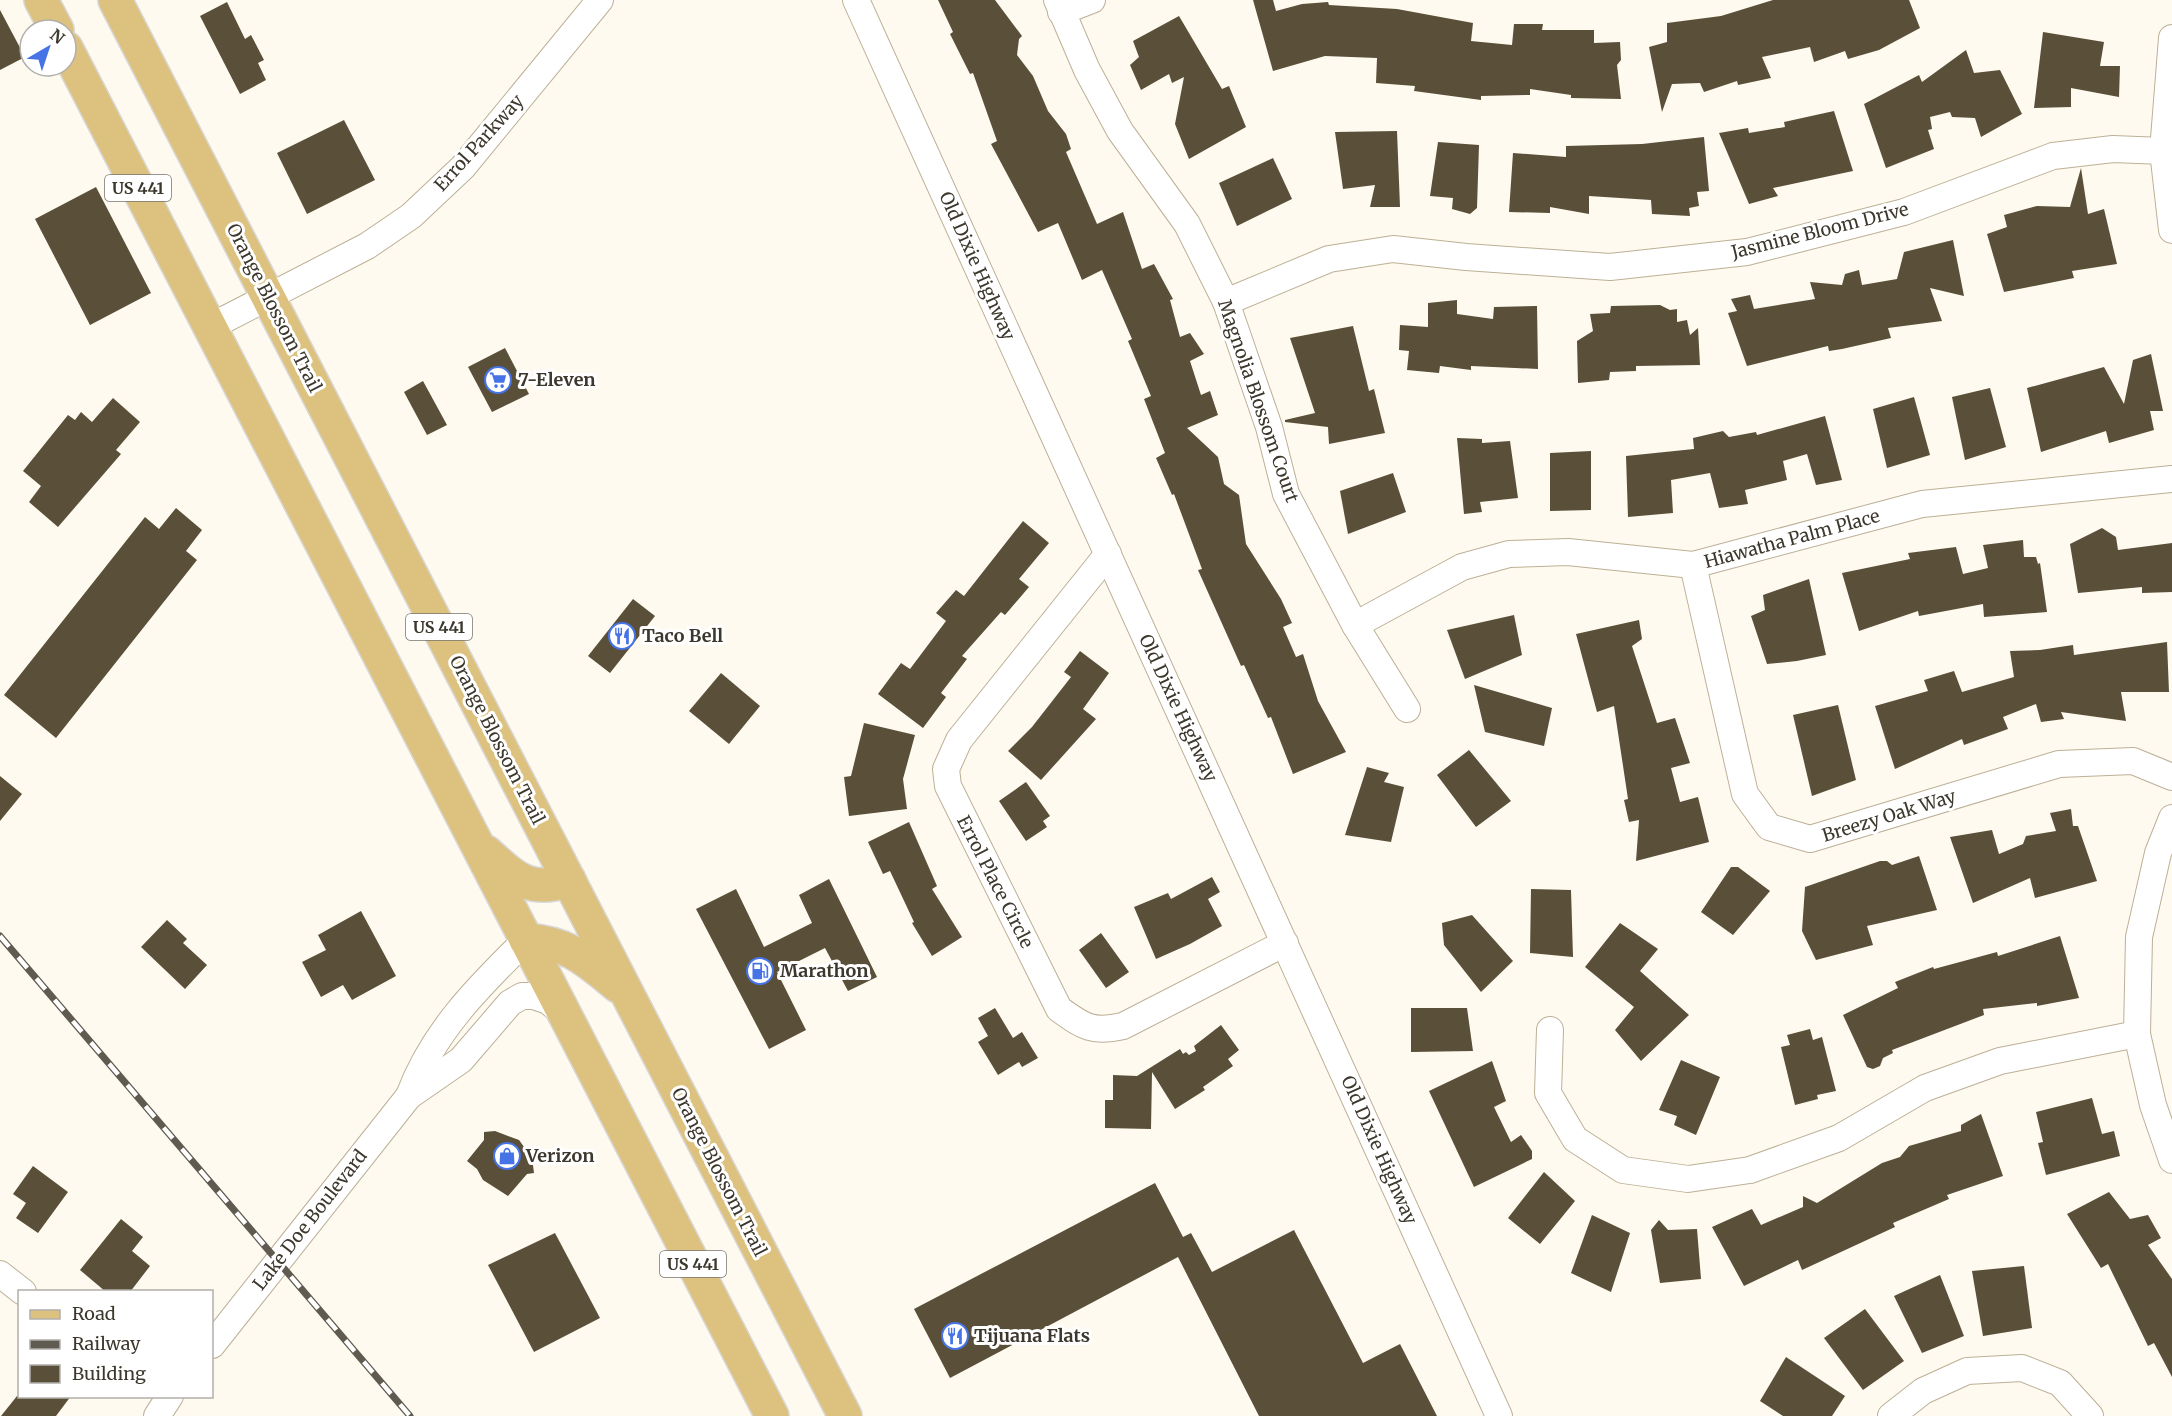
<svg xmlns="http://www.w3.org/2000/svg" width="2172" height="1416" font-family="Merriweather,serif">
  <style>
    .building { fill: #5a4f38 }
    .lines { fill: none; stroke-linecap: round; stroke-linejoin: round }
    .minor-casing { stroke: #bcb096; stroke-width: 28 }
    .major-casing { stroke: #d8d7d5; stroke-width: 36 }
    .minor { stroke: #fff; stroke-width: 26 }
    .major { stroke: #ddc27f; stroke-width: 33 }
    .rail-casing { stroke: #605b50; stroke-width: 7 }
    .rail { stroke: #fff; stroke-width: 4.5; stroke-dasharray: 14; stroke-linecap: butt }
    .labels { text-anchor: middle; stroke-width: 6; stroke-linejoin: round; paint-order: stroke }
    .shield { fill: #fff; stroke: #77746c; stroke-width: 1.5 }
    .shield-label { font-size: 16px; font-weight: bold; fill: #3d382d }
    .street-label { font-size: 18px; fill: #3d382d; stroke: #fff }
    .poi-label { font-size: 18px; font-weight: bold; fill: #3d382d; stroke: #fff; text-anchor: start }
  </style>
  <rect width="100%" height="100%" fill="#fffaef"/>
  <g class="building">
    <path d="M938,0h57l27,36 -3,3 -2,16 16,21 15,35 18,23 5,15 -5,3 31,72 26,-12 19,57 12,-5 19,35 -3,1 10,37 10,-4 14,21 -14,7 11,34 9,-4 8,24 -31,13 31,29 6,27 15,11 7,49 35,55 11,24 -9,4 13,30 7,-3 15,47 28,51 -53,22 -22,-57 -3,1 -24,-53 -3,1 -43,-96 4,-1 -28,-75 -2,1 -16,-37 9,-5 -21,-54 7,-3 -23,-55 4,-2 -30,-69 -20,10 -24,-57 -20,9 -47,-88 6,-3 -24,-68 -3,1 -20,-40 3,-2z"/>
    <path d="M1253,0h20l3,11 26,-7 26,-2 1,3 68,4 76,14 -2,18 41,4 2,-21h29l-1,6h52v13l26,-1 1,18 -4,5 4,34 -50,-1v-3l-41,-6v6l-49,1v4l-67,-9 1,-5 -39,-3 1,-25 -52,-2 -52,15z"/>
    <path d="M1773,0h136l11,28 -41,22 -31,9 -3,-8 -31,11 -4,-15 -48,10 9,21 -33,7 -1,-4 -33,11 -4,-9 -28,1 -10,28 -13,-65 18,-5v-19l54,-7z"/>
    <path d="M227,2l18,37 6,-4 13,25 -6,3 8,17 -26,14 -40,-78z"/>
    <path d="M0,10l25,47 -25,13z"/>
    <path d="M1179,16l43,73 7,-3 17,41 -57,32 -14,-35 9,-47 -12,6 -3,-9 -28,16 -11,-25 9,-8 -6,-16z"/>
    <path d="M2043,32l61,10 -4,24h20l-1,31 -48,-9v19l-37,1z"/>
    <path d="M1966,50l8,23 26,-3 22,44 -41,23 -6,-19 -23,-1 -2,-5 -20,5 2,12 -4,1 6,19 -48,19 -22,-64 55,-29 3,7z"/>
    <path d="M1834,111l19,60 -80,17 5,8 -29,8 -30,-71 29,-5 1,5 36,-6 -1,-5z"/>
    <path d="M344,120l31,60 -68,34 -30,-61z"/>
    <path d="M1397,131l3,76h-30l5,-22 -32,4 -8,-57z"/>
    <path d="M1704,137l5,54 -12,1 2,14 -10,2 1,8 -38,-2 -1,-14 -62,-4v18l-39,-7v6l-41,-1 4,-59 53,4v-11l76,-2z"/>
    <path d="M1438,142l41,3 -2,63 -7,6 -18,-5 1,-11 -23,-2z"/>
    <path d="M1273,158l19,41 -55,27 -18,-43z"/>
    <path d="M2081,168l7,46 16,-5 13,55 -45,7 2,7 -70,14 -17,-58 20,-7 -3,-12 33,-9 33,1z"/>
    <path d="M96,187l55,106 -61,32 -55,-106z"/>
    <path d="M1953,240l11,56 -34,-8 12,33 -54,7 3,10 -49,11 -13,2 -1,-5 -81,20 -19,-53 9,-2 -6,-12 19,-4 4,14 61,-10 -5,-17 32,3 3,-11 14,-4 3,15 35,-6 7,-27z"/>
    <path d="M1457,300v14l36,5 1,-12 43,-1 1,63 -67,-3v4l-31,-4 -1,7 -32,-3 2,-19 -10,-1 1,-25 28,2v-24z"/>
    <path d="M1660,305l10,5 7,-1v13l10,-2 3,15 8,-7 2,37 -64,1v5l-26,1 -1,8 -31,3 -1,-42 16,-10 -3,-17 20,-1 1,-7z"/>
    <path d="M1353,326l16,65 5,-2 11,44 -56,11 -1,-17 -43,-5v-2l30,-7 -25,-75z"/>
    <path d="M505,348l24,46 -37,18 -24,-45z"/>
    <path d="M2151,354l12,57h-13l4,19 -45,13 -3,-12 -65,21 -14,-64 77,-21 20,37 9,-44z"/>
    <path d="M423,381l24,44 -20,10 -23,-43z"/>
    <path d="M1990,388l16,59 -41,13 -13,-63z"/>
    <path d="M1914,397l16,58 -43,13 -14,-59z"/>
    <path d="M113,398l27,24 -24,28 5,4 -63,73 -29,-25 12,-16 -18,-15 45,-56 7,5 6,-8 11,10z"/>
    <path d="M1825,416l17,64 -26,5 -9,-31 -24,7 4,19 -42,10 3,14 -29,4 -9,-35 -39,7 2,33 -45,4 -2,-61 68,-7 -1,-11 30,-7 6,6 27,-5 1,3z"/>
    <path d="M1457,438l25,1v4l28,-2 8,57 -38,4 2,10 -18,2z"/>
    <path d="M1591,451v59l-41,1v-58z"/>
    <path d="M1393,473l13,39 -58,22 -8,-43z"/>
    <path d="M176,508l26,22 -16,21 11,9 -141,178 -52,-43 141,-178 14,12z"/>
    <path d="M1023,521l26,22 -30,36 10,8 -24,28 -4,-3 -39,44 5,3 -26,34 5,4 -23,31 -45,-34 23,-31 9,6 36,-48 -10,-8 20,-23 8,6z"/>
    <path d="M2102,528l14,9 2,13 54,-7v49l-30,1v-6l-64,6 -8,-49z"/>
    <path d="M2023,540l1,17h12l2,7 2,-1 7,49 -63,5 -1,-13 -64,12 -1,-5 -59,20 -17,-58 68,-14 -2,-6 48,-6 7,27 25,-6 -5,-23z"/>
    <path d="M1809,579l17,76 -29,6 -30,3 -16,-48 14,-6 -2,-15z"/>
    <path d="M633,599l22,17 -45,57 -22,-17z"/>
    <path d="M1514,615l8,40 -57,24 -18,-49z"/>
    <path d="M1639,620l3,19 -10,7 25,77 18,-5 15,45 -19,5 9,34 18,-5 11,45 -73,19 3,-41 -10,2 -5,-22 4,-1 -14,-93 -17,6 -21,-78z"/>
    <path d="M2167,642l2,50h-48l5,29 -65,-9 3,7 -23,3 -5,-18 -33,13 5,12 -44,16 -2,-6 -67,30 -20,-63 53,-15 -4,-11 30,-9 8,21 52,-15 -4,-26 30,-1 33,-5 1,10z"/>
    <path d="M1080,651l29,22 -26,36 13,10 -55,61 -33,-29 24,-24 39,-50 -7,-5z"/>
    <path d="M721,673l39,33 -31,38 -40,-33z"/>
    <path d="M1474,685l78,23 -8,38 -59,-14z"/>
    <path d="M1838,705l18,75 -44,16 -19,-81z"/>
    <path d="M864,723l51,12 -12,44 4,30 -58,7 -5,-39 7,-1z"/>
    <path d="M1469,750l42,51 -35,26 -39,-52z"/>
    <path d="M1367,767l22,6 -5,9 20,5 -13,55 -46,-7z"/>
    <path d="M0,776l22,18 -22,27z"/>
    <path d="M1026,782l24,34 -7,5 4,6 -21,14 -27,-40z"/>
    <path d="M2071,809l2,17h5l19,55 -62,17 -5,-20 -57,25 -23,-66 42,-7 7,24 24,-10 3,-8 30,-5 -6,-18z"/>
    <path d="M909,822l28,64 -5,3 30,48 -30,19 -20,-33 2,-1 -24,-51 -7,3 -15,-32z"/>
    <path d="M1919,856l18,54 -70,16 6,19 -57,15 -14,-29 3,-44 75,-26h7l5,4z"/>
    <path d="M1731,867h7l32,24 -37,44 -32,-23z"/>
    <path d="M1212,877l8,15 -12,7 14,27 -32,18 -34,15 -22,-52 34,-14 3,6z"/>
    <path d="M829,879l48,98 -29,14 -23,-43 -48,24 29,58 -37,19 -73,-140 40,-20 28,58 48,-24 -13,-28z"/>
    <path d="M1531,889l40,1 2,67 -43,-4z"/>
    <path d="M361,911l35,65 -44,24 -9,-15 -22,12 -19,-35 24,-12 -8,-15z"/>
    <path d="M1472,915l41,46 -32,31 -37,-47 -2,-22z"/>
    <path d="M167,920l20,19 -4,4 24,22 -22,24 -44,-42z"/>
    <path d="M1620,923l38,26 -18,22 49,44 -48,46 -26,-31 19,-23 -49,-40z"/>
    <path d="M1101,933l28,39 -23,16 -27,-38z"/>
    <path d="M2060,936l19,62 -42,8v-3l-54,6 1,6 -92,35 1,3 -10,5 -3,8 -7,3 -6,-2 -24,-52 55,-27 -3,-6 38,-15 1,2 63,-17 1,4z"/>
    <path d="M995,1008l18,30 9,-6 16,26 -16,9 -3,-5 -21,13 -20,-33 10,-6 -10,-18z"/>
    <path d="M1411,1008h56l6,43 -62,1z"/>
    <path d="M1221,1025l18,25 -11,9 5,7 -30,21 2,3 -30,19 -23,-37 -1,57 -46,-1v-28h8v-25l24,1 43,-27 3,5 3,-2 3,3 7,-4 -2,-5z"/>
    <path d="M1810,1029l3,11 9,-3 14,54 -19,4 1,4 -23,6 -14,-58 9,-2 -3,-10z"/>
    <path d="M1681,1060l39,17 -24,58 -22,-10 3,-9 -18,-6z"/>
    <path d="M1492,1061l14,40 -12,6 17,35 10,-7 11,16v8l-58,28 -45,-96z"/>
    <path d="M2092,1098l10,36 12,-3 6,25 -74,19 -8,-32 5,-1 -7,-30z"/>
    <path d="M1981,1114l22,62 -56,19 2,4 -56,24 2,4 -93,43 -4,-10 -54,26 -32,-59 40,-18 9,16 42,-18v-11l14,7 65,-40 18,-6 9,-11 52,-15v-6z"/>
    <path d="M495,1131l24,9 13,18 2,15 -7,1 -19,22 -25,-16 -6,-11 -10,-8 17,-21v-8z"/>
    <path d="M33,1166l35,26 -30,41 -22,-15 10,-15 -13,-9z"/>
    <path d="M1544,1172l31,29 -35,43 -32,-26z"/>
    <path d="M1155,1183l28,54 8,-4 21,39 82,-42 69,133 37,-19 37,72h-178l-81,-159 -228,121 -36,-69z"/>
    <path d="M2109,1192l21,27 18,-4 13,23 -13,7 24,34v98l-18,-34 -6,3 -40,-82 -7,4 -34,-54z"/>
    <path d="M1592,1215l38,18 -19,59 -40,-19z"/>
    <path d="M121,1219l22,18 -11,14 18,15 -20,26h-24l-26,-22z"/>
    <path d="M1659,1220l9,10 29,-1 4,50 -41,4 -9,-53z"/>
    <path d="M555,1233l45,85 -66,34 -46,-87z"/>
    <path d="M2024,1266l8,62 -49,8 -11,-65z"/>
    <path d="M1940,1275l24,61 -42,17 -28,-57z"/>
    <path d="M1865,1309l39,52 -41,29 -39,-52z"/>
    <path d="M1786,1357l59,39 -13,20h-49l-23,-15z"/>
    <path d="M17,1396h54l-15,20h-55z"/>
  </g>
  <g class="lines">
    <defs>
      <g id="minor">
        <path d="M856,0l643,1416"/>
        <path d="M1057,0l30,70 33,61 67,93 39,78 43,125 17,67 69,131 52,84"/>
        <path d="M1061,12l31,-12"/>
        <path d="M2172,38l-9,113 9,79"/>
        <path d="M1226,302l103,-43 64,-10 73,8 144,10 137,-15 157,-40 149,-56 60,-7 50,2"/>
        <path d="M210,327l157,-81 44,-30 52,-49 137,-167"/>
        <path d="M1108,554l-149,186 -13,29 2,17 111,223c25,18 33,24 64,17l162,-83"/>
        <path d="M1693,565l52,229 24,33 41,12 249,-75 74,-3 39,16"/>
        <path d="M1355,625l107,-58 47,-13 59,-2 125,13 229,-61 250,-25"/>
        <path d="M2172,818l-14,35 -19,84 -2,97 16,71 19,55"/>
        <path d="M1550,1030l-2,63 27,46 48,31 65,9 62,-9 89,-32 86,-50 75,-27 137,-27"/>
        <path d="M409,1096c23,-63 69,-109 117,-156"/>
        <path d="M0,1274l23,18"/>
        <path d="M212,1345l197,-249 52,-36 49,-57 12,-7h12l14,5 16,13"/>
        <path d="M157,1416l13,-20"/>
        <path d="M1891,1416l32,-25 44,-20 55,-3 38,15 30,33"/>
      </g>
      <g id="major">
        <path d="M41,0l16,30"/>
        <path d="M115,0l730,1416"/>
        <path d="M66,48l706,1368"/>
        <path d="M486,852c29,26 44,42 83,28"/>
        <path d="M526,940c43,3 60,20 92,46"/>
      </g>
    </defs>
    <use href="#minor" class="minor-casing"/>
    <use href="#major" class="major-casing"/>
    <use href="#minor" class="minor"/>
    <use href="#major" class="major"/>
    <defs>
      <path id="rail" d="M0,936l410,480"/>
    </defs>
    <use href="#rail" class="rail-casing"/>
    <use href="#rail" class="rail"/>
  </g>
  <defs>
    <symbol id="supermarket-ring" viewBox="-11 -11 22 22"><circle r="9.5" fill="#fff" stroke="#4673e5" stroke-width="1.5"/><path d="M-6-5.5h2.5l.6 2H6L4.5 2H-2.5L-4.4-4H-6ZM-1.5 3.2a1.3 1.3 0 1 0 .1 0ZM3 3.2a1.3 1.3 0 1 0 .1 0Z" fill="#4673e5"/></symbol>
    <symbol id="restaurant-ring" viewBox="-11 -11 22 22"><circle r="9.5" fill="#fff" stroke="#4673e5" stroke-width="1.5"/><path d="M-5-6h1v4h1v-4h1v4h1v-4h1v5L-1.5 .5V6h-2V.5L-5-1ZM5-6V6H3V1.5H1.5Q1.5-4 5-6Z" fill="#4673e5"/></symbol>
    <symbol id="fuel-ring" viewBox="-11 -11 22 22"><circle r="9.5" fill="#fff" stroke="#4673e5" stroke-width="1.5"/><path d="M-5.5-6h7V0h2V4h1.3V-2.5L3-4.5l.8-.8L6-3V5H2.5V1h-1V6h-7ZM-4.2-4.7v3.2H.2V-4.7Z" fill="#4673e5"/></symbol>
    <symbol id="shop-ring" viewBox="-11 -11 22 22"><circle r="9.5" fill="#fff" stroke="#4673e5" stroke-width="1.5"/><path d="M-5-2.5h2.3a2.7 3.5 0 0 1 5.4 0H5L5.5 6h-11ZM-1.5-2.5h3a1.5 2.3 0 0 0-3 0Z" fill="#4673e5"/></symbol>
  </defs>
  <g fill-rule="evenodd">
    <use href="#supermarket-ring" x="483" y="365" width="30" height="30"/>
    <use href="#restaurant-ring" x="607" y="621" width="30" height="30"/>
    <use href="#fuel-ring" x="745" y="956" width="30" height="30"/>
    <use href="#shop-ring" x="492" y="1141" width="30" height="30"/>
    <use href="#restaurant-ring" x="940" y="1321" width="30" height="30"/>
  </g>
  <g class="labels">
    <g class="shield">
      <rect x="105" y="175" width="66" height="26" rx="4.5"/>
      <rect x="406" y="614" width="66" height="26" rx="4.5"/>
      <rect x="660" y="1251" width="66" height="26" rx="4.5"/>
    </g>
    <g class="shield-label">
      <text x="138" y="194">US 441</text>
      <text x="439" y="633">US 441</text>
      <text x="693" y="1270">US 441</text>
    </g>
    <g class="street-label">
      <text transform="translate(479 143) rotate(-48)" y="6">Errol Parkway</text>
      <text transform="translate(1820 231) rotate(-14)" y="6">Jasmine Bloom Drive</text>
      <text transform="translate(977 266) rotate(66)" y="6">Old Dixie Highway</text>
      <text transform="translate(274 308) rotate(63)" y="6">Orange Blossom Trail</text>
      <text transform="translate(1258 401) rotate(71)" y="6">Magnolia Blossom Court</text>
      <text transform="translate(1792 539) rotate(-15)" y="6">Hiawatha Palm Place</text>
      <text transform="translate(1178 708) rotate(65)" y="6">Old Dixie Highway</text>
      <text transform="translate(497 740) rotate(63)" y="6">Orange Blossom Trail</text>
      <text transform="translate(1889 816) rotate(-17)" y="6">Breezy Oak Way</text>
      <text transform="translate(995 882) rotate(63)" y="6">Errol Place Circle</text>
      <text transform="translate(1379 1150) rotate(66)" y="6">Old Dixie Highway</text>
      <text transform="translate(719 1172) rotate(63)" y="6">Orange Blossom Trail</text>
      <text transform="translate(310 1220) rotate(-52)" y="6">Lake Doe Boulevard</text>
    </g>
    <g class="poi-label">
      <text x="518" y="386">7-Eleven</text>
      <text x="642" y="642">Taco Bell</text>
      <text x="780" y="977">Marathon</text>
      <text x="526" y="1162">Verizon</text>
      <text x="974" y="1342">Tijuana Flats</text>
    </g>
  </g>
  <rect x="18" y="1290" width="195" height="108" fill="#ffffff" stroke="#b1afab" stroke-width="1.5"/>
  <rect x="30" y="1310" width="30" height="9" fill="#ddc27f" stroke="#b1afab" stroke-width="1.5"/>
  <text x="72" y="1320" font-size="18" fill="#3d382d">Road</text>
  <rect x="30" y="1340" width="30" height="9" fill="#605b50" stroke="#b1afab" stroke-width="1.5"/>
  <text x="72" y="1350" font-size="18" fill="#3d382d">Railway</text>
  <rect x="30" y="1365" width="30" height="18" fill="#5a4f38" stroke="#b1afab" stroke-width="1.5"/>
  <text x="72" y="1380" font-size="18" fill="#3d382d">Building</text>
  <g transform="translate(48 48) rotate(39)"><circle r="28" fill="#ffffff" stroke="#b1afab" stroke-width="1.5"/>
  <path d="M0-4.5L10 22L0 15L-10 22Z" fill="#4673e5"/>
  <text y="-9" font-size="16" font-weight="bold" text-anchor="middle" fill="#3d382d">N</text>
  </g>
</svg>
